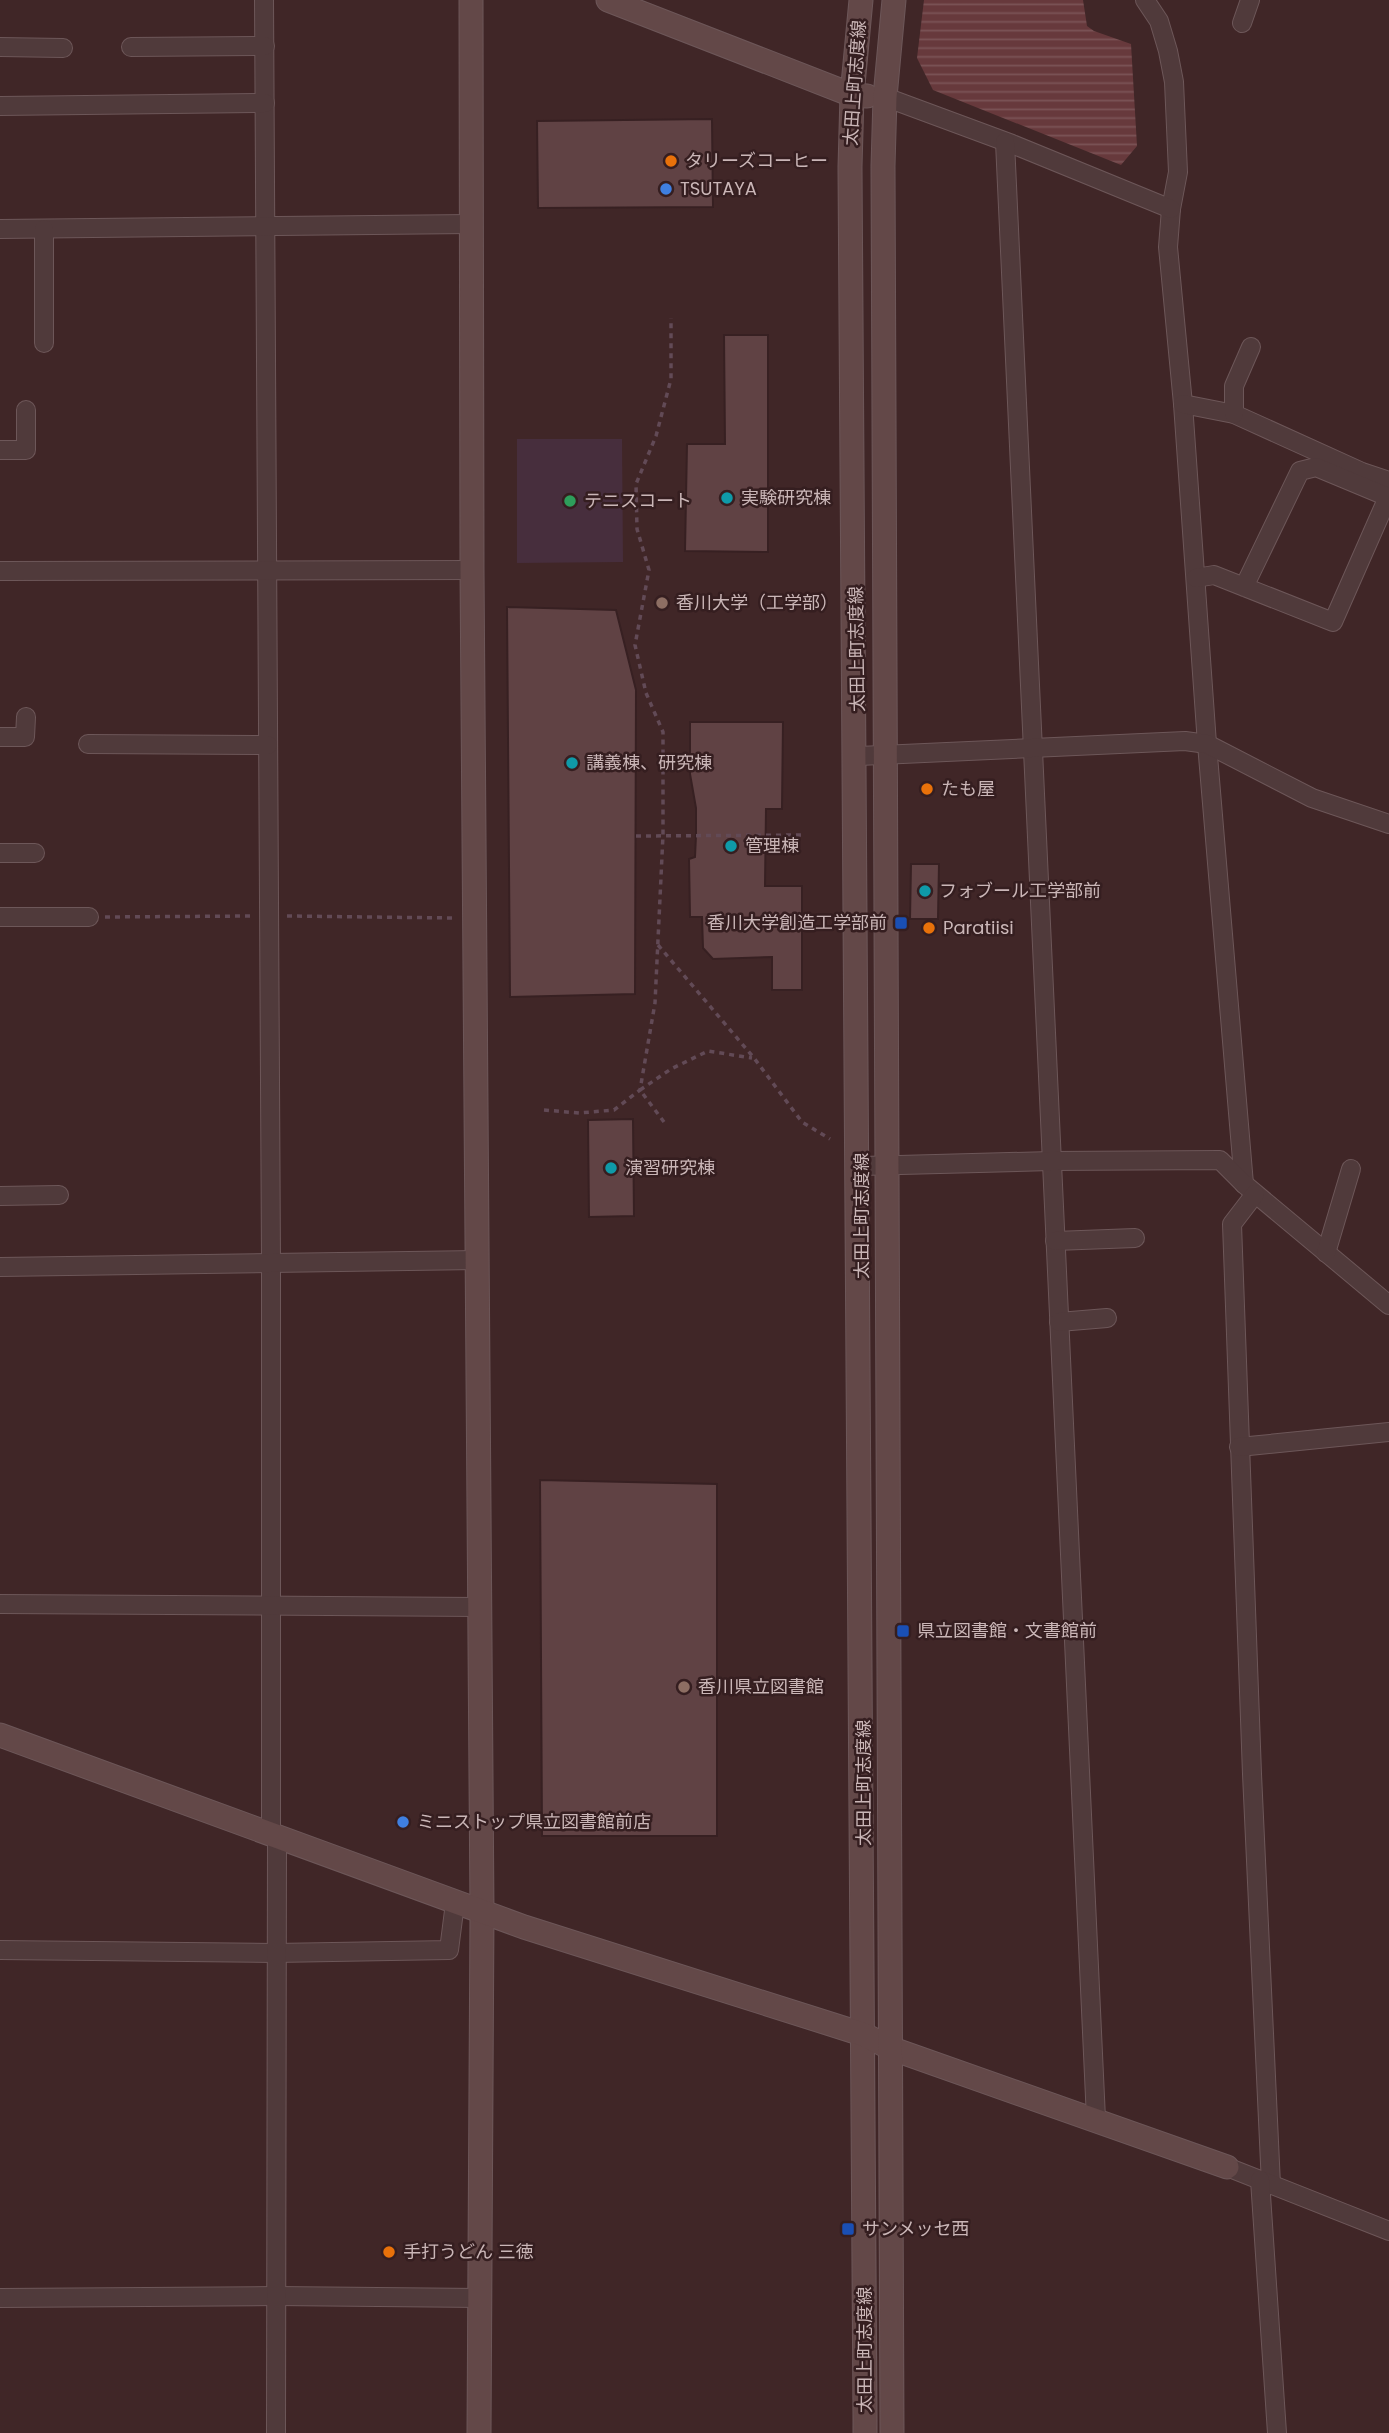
<svg xmlns="http://www.w3.org/2000/svg" width="1389" height="2433" font-family="Poppins,'Noto Sans JP',sans-serif">
  <style>
    .green { fill: #472e3d }
    .water { fill: url(#water-rules) }
    .building { fill: #604244; stroke: #372022; stroke-width: 2 }
    .lines { fill: none; stroke-linecap: round; stroke-linejoin: round }
    .street-casing { stroke: #6d5759; stroke-width: 20 }
    .secondary-casing { stroke: #6d5759; stroke-width: 25 }
    .path { stroke: #624a56; stroke-width: 3.5; stroke-dasharray: 5 5; stroke-linecap: butt }
    .street { stroke: #503a3b; stroke-width: 18 }
    .secondary { stroke: #634848; stroke-width: 23 }
    .food-dot { fill: #e8710a; stroke: #351e20; stroke-width: 2.5 }
    .shop-dot { fill: #3f7fe0; stroke: #351e20; stroke-width: 2.5 }
    .culture-dot { fill: #0f9aa8; stroke: #351e20; stroke-width: 2.5 }
    .leisure-dot { fill: #2e9e5b; stroke: #351e20; stroke-width: 2.5 }
    .education-dot { fill: #8d6e63; stroke: #351e20; stroke-width: 2.5 }
    .transit-dot { fill: #1a4fb4; stroke: #351e20; stroke-width: 2.5 }
    .labels { text-anchor: middle; stroke-width: 5; stroke-linejoin: round; paint-order: stroke }
    .street-label { font-size: 18px; fill: #cab6b7; stroke: #351e20 }
    .poi-label { font-size: 18px; fill: #cab6b7; stroke: #351e20; text-anchor: start }
  </style>
  <defs>
    <pattern id="water-rules" width="6" height="5" patternUnits="userSpaceOnUse" patternTransform="scale(1.75)"><rect width="6" height="5" fill="#67393c"/><path d="M0 2.5h6" fill="none" stroke="#7b5356"/></pattern>
  </defs>
  <rect width="100%" height="100%" fill="#402627"/>
  <path class="green" d="M517,439h105l1,123 -106,1z"/>
  <path class="water" d="M924,0h159l4,26 7,5 37,13 6,102 -16,19 -188,-75 -16,-32z"/>
  <g class="building">
    <path d="M712,119l1,88 -175,1 -1,-87z"/>
    <path d="M724,335h44v217l-83,-1 2,-107h38z"/>
    <path d="M507,607l109,3 20,80 -1,304 -125,3z"/>
    <path d="M690,722h93l-1,87h-16l-1,77h37v104h-30v-33l-59,2 -10,-11 -1,-31h-12l-1,-58 6,-2 1,-22v-27l-6,-34z"/>
    <path d="M911,864h28l-1,55h-28z"/>
    <path d="M633,1119l1,97 -45,1 -1,-97z"/>
    <path d="M540,1480l177,4v352h-175z"/>
  </g>
  <g class="lines">
    <defs>
      <g id="street">
        <path d="M264,0l7,1262v572"/>
        <path d="M1145,0l14,21 9,30 6,31 4,90 -7,37 -3,38 15,157 24,340 37,440"/>
        <path d="M1242,23l8,-23"/>
        <path d="M0,47l63,1"/>
        <path d="M131,47l134,-1"/>
        <path d="M885,97l127,47 159,65"/>
        <path d="M0,106l265,-3"/>
        <path d="M1005,142l91,1977"/>
        <path d="M0,229l470,-5"/>
        <path d="M44,343v-114"/>
        <path d="M1183,404l51,10 128,58 27,9"/>
        <path d="M1234,414v-28l17,-39"/>
        <path d="M0,450h26v-40"/>
        <path d="M0,571l472,-1"/>
        <path d="M1196,578l18,-3 119,47 55,-125 -72,-30 -16,4 -56,116"/>
        <path d="M0,737h25l1,-20"/>
        <path d="M88,744l180,1"/>
        <path d="M859,756l326,-15 22,3 105,54 77,26"/>
        <path d="M0,853h35"/>
        <path d="M0,917h89"/>
        <path d="M862,1166l189,-5 169,-1 24,24 145,121"/>
        <path d="M1255,1194l-23,30 20,550 19,411"/>
        <path d="M0,1196l59,-1"/>
        <path d="M1055,1241l80,-3"/>
        <path d="M1326,1253l25,-84"/>
        <path d="M0,1267l477,-7"/>
        <path d="M1059,1322l48,-4"/>
        <path d="M1239,1447l150,-15"/>
        <path d="M0,1604l479,3"/>
        <path d="M0,1950l275,3 174,-3 6,-47"/>
        <path d="M1227,2167l162,64"/>
        <path d="M1260,2180l17,253"/>
        <path d="M0,2298l276,-2 204,2"/>
        <path d="M276,2433l1,-596"/>
      </g>
      <g id="secondary">
        <path d="M471,0l1,570 10,1342 -3,521"/>
        <path d="M608,0l244,95 15,1"/>
        <path d="M861,0l-9,95 -2,72c12,756 16,1511 15,2266"/>
        <path d="M0,1735l524,192 341,108 25,13 337,119"/>
        <path d="M892,2433l-9,-2267 2,-69 9,-97"/>
      </g>
    </defs>
    <use href="#street" class="street-casing"/>
    <use href="#secondary" class="secondary-casing"/>
    <g class="path">
      <path d="M636,836l169,-1"/>
      <path d="M287,916l167,2"/>
      <path d="M105,917l146,-1"/>
      <path d="M658,945l96,113 48,64 28,17"/>
      <path d="M544,1110l35,3 35,-3 26,-20 15,-87 8,-168v-103l-17,-39 -11,-48 14,-75 -12,-41 -1,-45 20,-48 15,-57v-61"/>
      <path d="M664,1122l-24,-32 31,-21 37,-18 44,7"/>
    </g>
    <use href="#street" class="street"/>
    <use href="#secondary" class="secondary"/>
  </g>
  <g class="food-dot">
    <circle cx="671" cy="161" r="7"/>
    <circle cx="927" cy="789" r="7"/>
    <circle cx="929" cy="928" r="7"/>
    <circle cx="389" cy="2252" r="7"/>
  </g>
  <g class="shop-dot">
    <circle cx="666" cy="189" r="7"/>
    <circle cx="403" cy="1822" r="7"/>
  </g>
  <g class="culture-dot">
    <circle cx="727" cy="498" r="7"/>
    <circle cx="572" cy="763" r="7"/>
    <circle cx="731" cy="846" r="7"/>
    <circle cx="925" cy="891" r="7"/>
    <circle cx="611" cy="1168" r="7"/>
  </g>
  <circle class="leisure-dot" cx="570" cy="501" r="7"/>
  <g class="education-dot">
    <circle cx="662" cy="603" r="7"/>
    <circle cx="684" cy="1687" r="7"/>
  </g>
  <g class="transit-dot">
    <rect x="894" y="916" width="14" height="14" rx="3.5"/>
    <rect x="896" y="1624" width="14" height="14" rx="3.5"/>
    <rect x="841" y="2222" width="14" height="14" rx="3.5"/>
  </g>
  <g class="labels">
    <g class="street-label">
      <text transform="translate(855 83) rotate(-86)" y="6">太田上町志度線</text>
      <text transform="translate(857 649) rotate(-91)" y="6">太田上町志度線</text>
      <text transform="translate(862 1216) rotate(-90)" y="6">太田上町志度線</text>
      <text transform="translate(864 1783) rotate(-90)" y="6">太田上町志度線</text>
      <text transform="translate(865 2350) rotate(-90)" y="6">太田上町志度線</text>
    </g>
    <g class="poi-label">
      <text x="685" y="167">タリーズコーヒー</text>
      <text x="680" y="195">TSUTAYA</text>
      <text x="741" y="504">実験研究棟</text>
      <text x="584" y="507">テニスコート</text>
      <text x="676" y="609">香川大学（工学部）</text>
      <text x="586" y="769">講義棟、研究棟</text>
      <text x="941" y="795">たも屋</text>
      <text x="745" y="852">管理棟</text>
      <text x="939" y="897">フォブール工学部前</text>
      <text x="887" y="929" text-anchor="end">香川大学創造工学部前</text>
      <text x="943" y="934">Paratiisi</text>
      <text x="625" y="1174">演習研究棟</text>
      <text x="917" y="1637">県立図書館・文書館前</text>
      <text x="698" y="1693">香川県立図書館</text>
      <text x="417" y="1828">ミニストップ県立図書館前店</text>
      <text x="862" y="2235">サンメッセ西</text>
      <text x="403" y="2258">手打うどん 三徳</text>
    </g>
  </g>
</svg>
